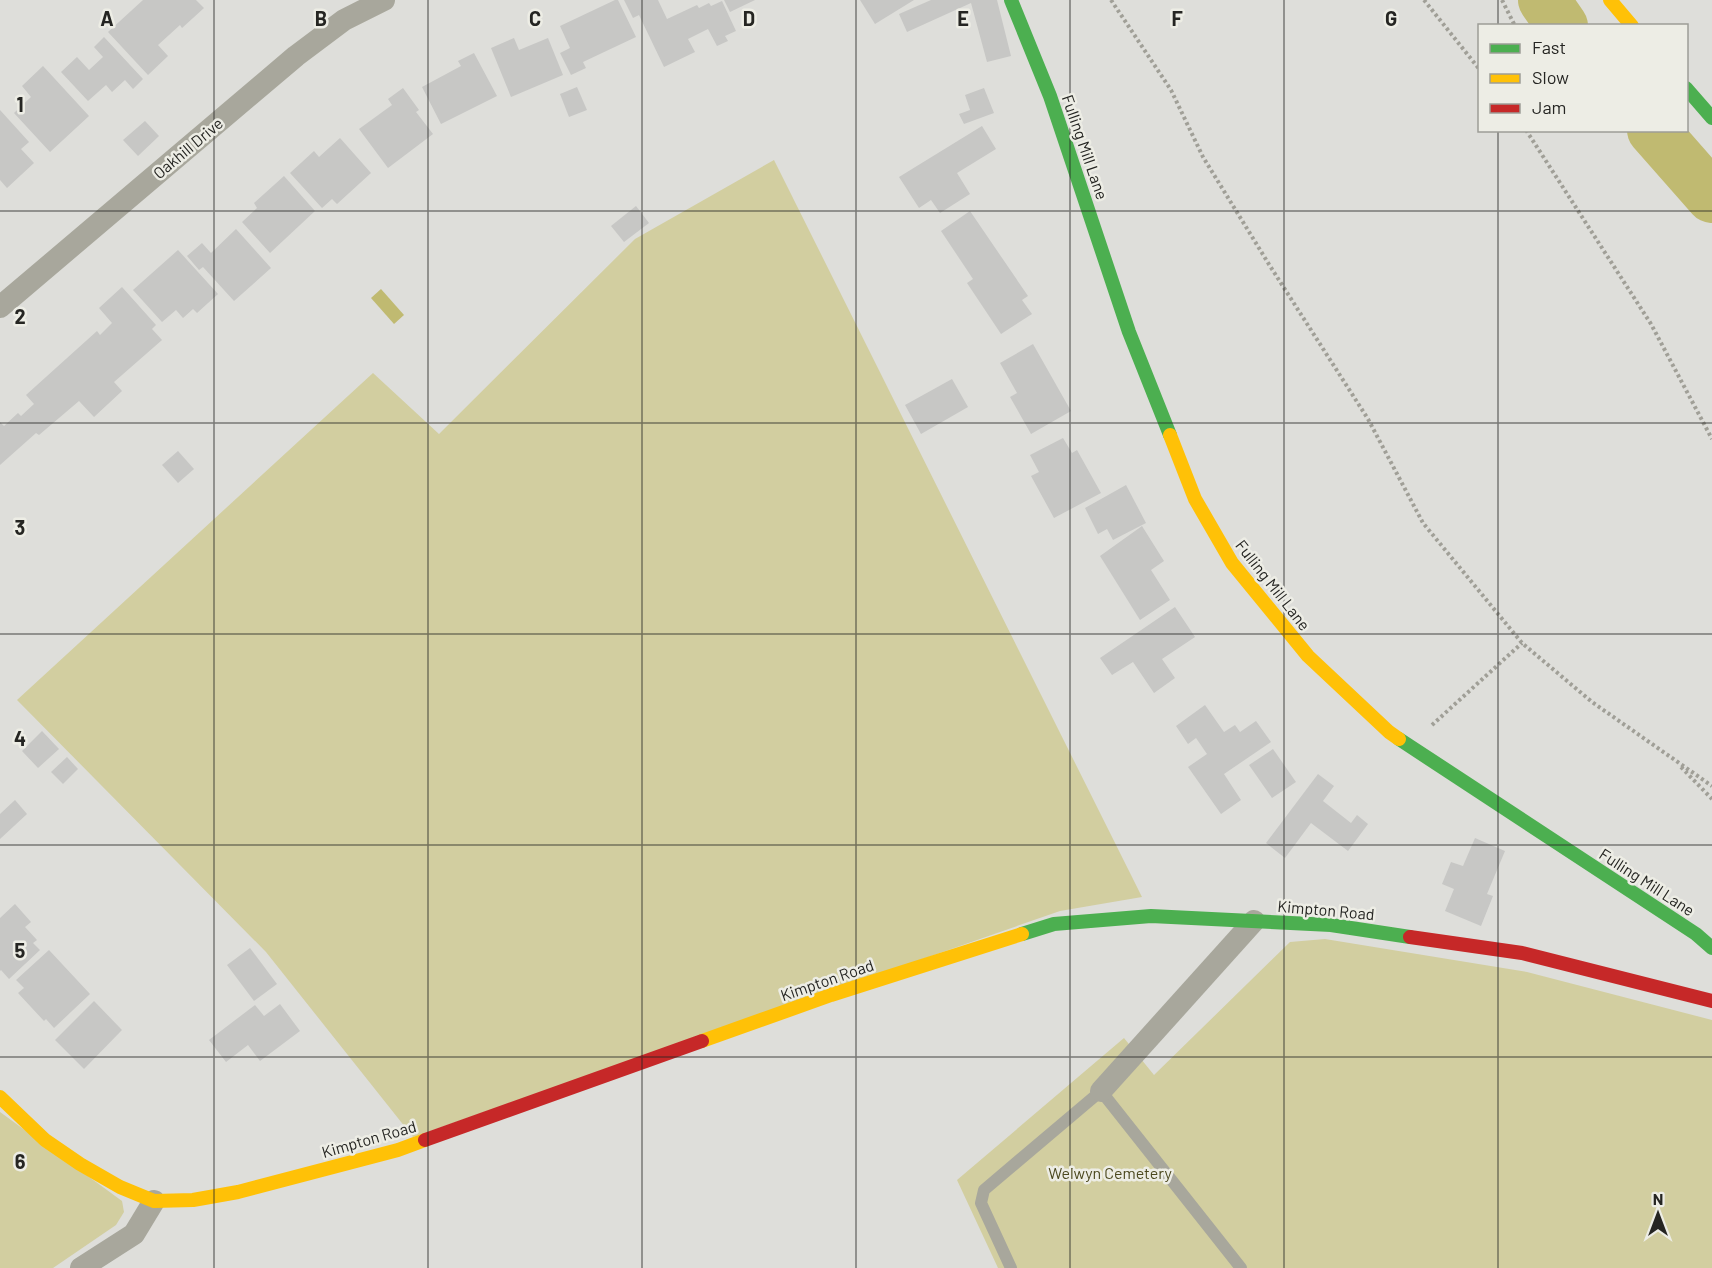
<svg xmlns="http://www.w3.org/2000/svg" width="1712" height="1268" font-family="Barlow,sans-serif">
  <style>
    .green { fill: #d2cea0 }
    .water { fill: #c0ba71 }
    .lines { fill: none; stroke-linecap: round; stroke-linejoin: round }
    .river { stroke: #c0ba71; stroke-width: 52 }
    .building { fill: #c7c7c5 }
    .path { stroke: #a09f97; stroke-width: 4; stroke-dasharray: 3 3; stroke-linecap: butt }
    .lane { stroke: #a8a79c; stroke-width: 12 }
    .street { stroke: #a8a79c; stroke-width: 22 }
    .fast { stroke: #4caf50; stroke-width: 14 }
    .slow { stroke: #ffc107; stroke-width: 14 }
    .jam { stroke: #c62828; stroke-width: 14 }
    .grid { fill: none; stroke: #252522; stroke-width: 1.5; stroke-opacity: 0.55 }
    .labels { text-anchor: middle; stroke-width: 5; stroke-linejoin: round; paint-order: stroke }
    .street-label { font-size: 16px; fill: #252522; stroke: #edede5 }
    .park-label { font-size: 16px; fill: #4b481e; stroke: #edede5 }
    .grid-label { font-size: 20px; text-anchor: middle; font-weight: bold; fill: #252522; stroke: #edede5; stroke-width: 5; stroke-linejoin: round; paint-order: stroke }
  </style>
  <rect width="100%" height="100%" fill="#dededa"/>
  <g class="green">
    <path d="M774,160l368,737 -82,14 -647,226 -147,-185 -249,-252 356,-327 66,61 196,-195z"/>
    <path d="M1325,939l202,33 185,48v248h-714l-41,-88 167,-142 30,37 136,-133z"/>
    <path d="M0,1112l122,89 2,11 -8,13 -63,43h-53z"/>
  </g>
  <path class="water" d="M381,289l23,26 -10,9 -23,-26z"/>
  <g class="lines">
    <g class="river">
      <path d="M1544,0l18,26"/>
      <path d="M1653,130l59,67"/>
    </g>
  </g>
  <g class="building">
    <path d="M143,0h53l8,8 -22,20 -2,-3 -22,20 10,11 -20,19 -40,-43z"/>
    <path d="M615,0h3l18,37 -53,25 3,6 -15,7 -11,-22 10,-5 -10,-22z"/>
    <path d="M624,0h34l9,19 30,-14 2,3 10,-5 2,3 11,-5 14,30 -11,5 3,5 -11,5 -9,-17 -20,10 7,13 -31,15 -25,-52 -6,3z"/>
    <path d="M724,0h31l-25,12z"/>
    <path d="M860,0h54l-39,24z"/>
    <path d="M931,0h66l14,56 -24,6 -16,-59 -64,29 -8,-18z"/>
    <path d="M104,37l39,42 -10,10 -8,-9 -13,12 -6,-7 -18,16 -27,-29 16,-15 12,13 14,-13 -9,-10z"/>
    <path d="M514,38l5,12 29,-12 15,37 -52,22 -20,-49z"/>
    <path d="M474,53l23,43 -56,28 -19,-37 39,-21 -3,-5z"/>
    <path d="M43,66l46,50 -39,36 -36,-39 17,-16 -9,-11z"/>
    <path d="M577,87l10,23 -18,7 -9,-23z"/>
    <path d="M403,88l16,22 -3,2 17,22 -45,34 -29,-39 33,-24 -4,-6z"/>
    <path d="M984,88l10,25 -30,11 -5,-10 11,-4 -5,-15z"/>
    <path d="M0,110l29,32 -8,7 13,14 -27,25 -7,-8z"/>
    <path d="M145,121l14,15 -21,20 -15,-16z"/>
    <path d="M982,126l14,23 -39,24 13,21 -30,19 -9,-13 -12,8 -20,-31z"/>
    <path d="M340,138l31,35 -34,31 -5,-5 -10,9 -32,-35 24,-22 5,6z"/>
    <path d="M284,176l31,35 -45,42 -28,-31 15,-14 -3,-5z"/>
    <path d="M636,206l13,17 -25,19 -13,-16z"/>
    <path d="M970,211l58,85 -6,4 10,14 -31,20 -34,-51 6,-4 -32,-48z"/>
    <path d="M236,229l35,39 -37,33 -31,-34 -4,3 -12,-14 15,-13 9,10z"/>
    <path d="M178,250l40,44 -21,19 -4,-4 -10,9 -7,-8 -14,12 -29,-32z"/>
    <path d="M122,287l34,38 -4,4 10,11 -48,42 8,9 -28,26 -15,-16 -40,34 -3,-2 -36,32v-43l4,4 14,-13 3,3 13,-12 -8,-9 71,-64 3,4 12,-12 -13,-15z"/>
    <path d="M1033,344l38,67 -40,23 -21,-37 7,-4 -17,-30z"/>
    <path d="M952,379l16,28 -47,27 -16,-29z"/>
    <path d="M1063,438l9,15 5,-3 24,43 -47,25 -23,-42 8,-4 -9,-17z"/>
    <path d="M178,451l16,18 -16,14 -16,-18z"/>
    <path d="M1126,485l20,38 -33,17 -6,-11 -9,5 -13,-26z"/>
    <path d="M1142,526l22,35 -13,9 19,30 -30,20 -40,-64z"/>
    <path d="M1175,607l20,30 -33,22 13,19 -21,15 -21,-31 -21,13 -12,-17z"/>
    <path d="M1205,705l19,27 11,-7 5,7 16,-11 15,21 -47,32 17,26 -20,14 -33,-47 19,-13 -11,-16 -8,6 -12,-18z"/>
    <path d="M42,731l17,18 -21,19 -16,-17z"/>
    <path d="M1273,749l23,33 -24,16 -23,-33z"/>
    <path d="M67,757l11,12 -15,15 -12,-12z"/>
    <path d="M1318,774l16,12 -11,15 28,22 6,-8 11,9 -20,27 -37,-28 -26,35 -19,-15z"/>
    <path d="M15,800l12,14 -27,25v-25z"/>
    <path d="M1475,838l30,13 -18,43 6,2 -12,30 -36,-15 9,-22 -12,-5 9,-22 12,4z"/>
    <path d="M15,904l16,18 -6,5 12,13 -4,3 7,7 -31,29 -8,-9 -1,1v-53z"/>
    <path d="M250,948l27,36 -23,17 -27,-36z"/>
    <path d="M49,950l41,44 -36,34 -8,-9 -2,2 -26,-28 6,-5 -8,-8z"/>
    <path d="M94,1001l28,29 -38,39 -29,-29z"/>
    <path d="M280,1004l20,27 -40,30 -12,-16 -22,17 -17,-22 46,-35 9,11z"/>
  </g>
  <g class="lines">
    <g class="path">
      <path d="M1111,0l60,90 32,67 67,109 98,153 55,104 99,120 70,59 120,84"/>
      <path d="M1424,0l56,70"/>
      <path d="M1502,0l13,26"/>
      <path d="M1526,130l125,194 61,115"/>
      <path d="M1432,725l90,-82"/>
      <path d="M1681,767l31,32"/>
    </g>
    <path class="lane" d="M1011,1268l-30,-65 3,-13 117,-99 140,177"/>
    <g class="street">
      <path d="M0,307l296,-251 48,-36 40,-20"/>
      <path d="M1101,1091l153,-170"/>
      <path d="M81,1268l53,-34 20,-33"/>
    </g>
    <g class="fast">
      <path d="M1011,0l39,96 79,236 41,103"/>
      <path d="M1686,88l26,30"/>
      <path d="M1399,739l297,195 16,14"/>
      <path d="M1022,934l32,-10 97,-8 180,9 79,12"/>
    </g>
    <g class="slow">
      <path d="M1610,0l22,26"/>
      <path d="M1170,435l25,64 37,64 76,93 81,76 10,7"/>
      <path d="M702,1041l129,-46 191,-61"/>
      <path d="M0,1097l45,43 35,24 40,23 34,14 39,-1 45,-8 160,-42 27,-10"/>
    </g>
    <g class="jam">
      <path d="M1410,937l112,16 190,48"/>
      <path d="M425,1140l277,-99"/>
    </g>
  </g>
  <path class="grid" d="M214,0v1268M428,0v1268M642,0v1268M856,0v1268M1070,0v1268M1284,0v1268M1498,0v26M1498,130v1138M0,211h1712M0,423h1712M0,634h1712M0,845h1712M0,1057h1712"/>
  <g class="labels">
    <g class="street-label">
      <text transform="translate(1085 147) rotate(71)" y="6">Fulling Mill Lane</text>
      <text transform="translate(188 148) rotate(-40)" y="6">Oakhill Drive</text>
      <text transform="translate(1273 585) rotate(52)" y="6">Fulling Mill Lane</text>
      <text transform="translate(1647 882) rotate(33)" y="6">Fulling Mill Lane</text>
      <text transform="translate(1326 910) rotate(5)" y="6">Kimpton Road</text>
      <text transform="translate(827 980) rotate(-19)" y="6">Kimpton Road</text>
      <text transform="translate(369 1139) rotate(-16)" y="6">Kimpton Road</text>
    </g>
    <g class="park-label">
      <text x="1110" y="1179">Welwyn Cemetery</text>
    </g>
  </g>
  <g class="grid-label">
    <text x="107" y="26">A</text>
    <text x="321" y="26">B</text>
    <text x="535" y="26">C</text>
    <text x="749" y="26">D</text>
    <text x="963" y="26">E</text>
    <text x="1177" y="26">F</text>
    <text x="1391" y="26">G</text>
    <text x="20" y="112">1</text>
    <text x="20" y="324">2</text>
    <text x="20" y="535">3</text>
    <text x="20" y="746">4</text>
    <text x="20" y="958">5</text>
    <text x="20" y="1169">6</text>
  </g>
  <rect x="1478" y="24" width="210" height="108" fill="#edede5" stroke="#9d9d97" stroke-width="1.5"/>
  <rect x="1490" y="44" width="30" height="9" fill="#4caf50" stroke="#9d9d97" stroke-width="1.5"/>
  <text x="1532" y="54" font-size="18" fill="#252522">Fast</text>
  <rect x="1490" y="74" width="30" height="9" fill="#ffc107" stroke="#9d9d97" stroke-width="1.5"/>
  <text x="1532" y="84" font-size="18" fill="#252522">Slow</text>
  <rect x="1490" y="104" width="30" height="9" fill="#c62828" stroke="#9d9d97" stroke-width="1.5"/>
  <text x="1532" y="114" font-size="18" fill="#252522">Jam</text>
  <g transform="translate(1658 1214)" stroke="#edede5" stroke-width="4.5" paint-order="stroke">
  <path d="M0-4.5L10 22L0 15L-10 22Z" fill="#252522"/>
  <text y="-9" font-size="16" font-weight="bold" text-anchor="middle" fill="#252522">N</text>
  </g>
</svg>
